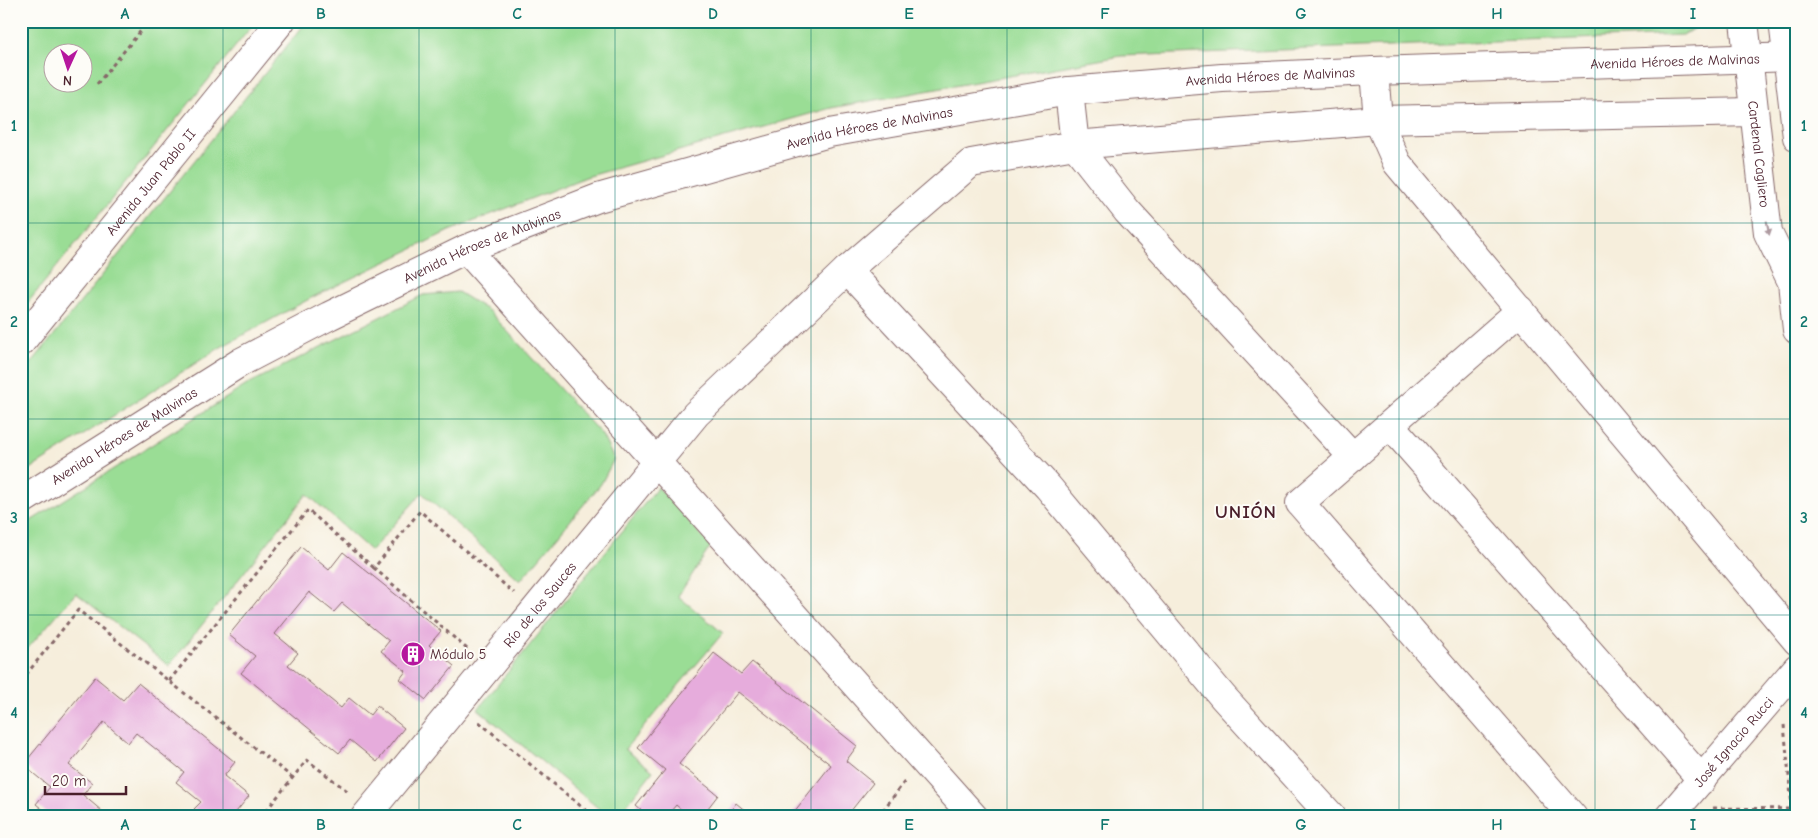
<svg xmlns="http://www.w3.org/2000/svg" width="1818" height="838" font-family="'Comic Neue',sans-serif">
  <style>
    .green { fill: #9add95; stroke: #727e60; fill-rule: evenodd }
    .building { fill: #e6acdc }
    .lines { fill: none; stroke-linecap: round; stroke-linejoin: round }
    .minor-casing { stroke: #866769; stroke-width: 30 }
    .major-casing { stroke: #866769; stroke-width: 30 }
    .path { stroke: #866769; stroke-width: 3; stroke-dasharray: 4 4; stroke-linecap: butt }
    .minor { stroke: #fff; stroke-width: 28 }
    .major { stroke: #fff; stroke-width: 28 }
    .oneway { fill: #ae9aa0 }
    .grid { fill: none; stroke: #0f766e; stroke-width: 1; stroke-opacity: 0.55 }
    .labels { text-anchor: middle; stroke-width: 4; stroke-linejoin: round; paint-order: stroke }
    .street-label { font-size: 14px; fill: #4a1f2b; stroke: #fdfcf7 }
    .poi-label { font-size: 14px; fill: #4a1f2b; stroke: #fdfcf7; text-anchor: start }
    .district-label { font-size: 19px; font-weight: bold; letter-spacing: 1px; fill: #4a1f2b; stroke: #fdfcf7 }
    .neatline { fill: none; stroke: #0f766e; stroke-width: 2 }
    .grid-label { font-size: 16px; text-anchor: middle; font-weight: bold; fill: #0f766e }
  </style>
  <rect width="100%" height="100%" fill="#fdfcf7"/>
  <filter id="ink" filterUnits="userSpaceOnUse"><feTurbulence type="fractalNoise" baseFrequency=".02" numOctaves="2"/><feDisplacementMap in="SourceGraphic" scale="10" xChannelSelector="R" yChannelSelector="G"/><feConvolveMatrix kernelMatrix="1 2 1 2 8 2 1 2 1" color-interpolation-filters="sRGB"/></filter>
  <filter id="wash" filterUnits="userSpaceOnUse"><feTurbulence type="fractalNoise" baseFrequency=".0096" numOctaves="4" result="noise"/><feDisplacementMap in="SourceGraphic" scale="20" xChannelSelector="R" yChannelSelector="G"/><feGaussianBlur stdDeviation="1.12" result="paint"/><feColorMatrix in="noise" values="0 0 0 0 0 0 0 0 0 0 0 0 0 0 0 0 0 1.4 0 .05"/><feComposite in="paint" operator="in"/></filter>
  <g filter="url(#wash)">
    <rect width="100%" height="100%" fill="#f6eedc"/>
    <g class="green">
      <path d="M21,21h235l-235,290zM52,52h30v30h-30z"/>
      <path d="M307,21h1399l-23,14 -562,21 -290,52 -245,69 -137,54 -136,66 -92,50 -200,128v-99z"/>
      <path d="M458,292l31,19 113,124 12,24 -13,25 -81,97 -98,-88 -51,58 -64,-57 -138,172 -93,-73 -55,63v-129l229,-144 173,-88z"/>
      <path d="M658,487l53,59 -33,50 45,37 -98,116 28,22 -36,46h-8l-131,-108z"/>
    </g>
    <g id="blocks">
      <g class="building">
        <path d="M301,547l28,23 14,-18 98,79 -12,14 25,21 -28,34 -26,-21 6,-8 -25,-20 8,-10 -47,-38 -8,9 -25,-20 -34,42 23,19 -10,12 53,43 8,-10 21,17 7,-9 27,22 -27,34 -27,-22 -11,13 -98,-80 14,-17 -26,-21z"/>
        <path d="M714,653l27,21 11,-12 105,84 -11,15 27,22 -27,34h-56l41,-52 -93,-73 -59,72 39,31 -17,22h-11l-14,-12 -10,12h-17l-13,-11 29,-36 -27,-22z"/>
        <path d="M95,677l28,23 15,-17 97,79 -11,14 25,20 -17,21h-28l-10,-8 7,-7 -25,-20 8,-10 -48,-39 -8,10 -24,-21 -35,43 23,18 -9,12 26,22h-57l-16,-13 14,-17 -27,-22z"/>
        <path d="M736,803l17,14h-27z"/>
      </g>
    </g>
  </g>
  <g filter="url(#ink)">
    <use href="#blocks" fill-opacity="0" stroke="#866769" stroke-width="1"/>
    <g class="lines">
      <defs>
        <g id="minor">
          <path d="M1374,71l4,49 19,43 400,478"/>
          <path d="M1069,91l6,54 52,66 226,246"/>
          <path d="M466,249l508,568"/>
          <path d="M847,270l201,217 175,210 109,120"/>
          <path d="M1521,310l-221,193 273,314"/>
          <path d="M1390,425l312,355"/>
          <path id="s1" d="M365,817l331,-403 151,-144 124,-107 104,-18 303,-25 376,-8"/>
          <path id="s2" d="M1669,817l128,-149"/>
        </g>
        <g id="major">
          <path id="s3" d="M1744,21l24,212 24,49 5,48"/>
          <path d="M1783,21l14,116"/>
          <path id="s4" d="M21,342l260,-321"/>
          <path id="s5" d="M21,501l220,-139 88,-46 137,-67 132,-51 231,-65 240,-42 153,-13 152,-7 423,-14"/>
        </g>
      </defs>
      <use href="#minor" class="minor-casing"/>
      <use href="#major" class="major-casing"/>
      <g class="path">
        <path d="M97,84l52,-63"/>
        <path d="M467,649l-93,-81 46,-57 94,82"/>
        <path d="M21,681l57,-71 215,168"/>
        <path d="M169,681l139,-171 66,58"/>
        <path d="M479,722l115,95"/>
        <path d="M1784,725l9,92"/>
        <path d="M1713,808l79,1"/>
        <path d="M261,817l46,-57 43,33"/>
        <path d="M878,817l27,-36"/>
      </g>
      <use href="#minor" class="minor"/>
      <use href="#major" class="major"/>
    </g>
    <defs><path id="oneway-solid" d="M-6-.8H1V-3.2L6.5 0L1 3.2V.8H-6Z" transform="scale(1.25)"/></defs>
    <use class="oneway" href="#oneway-solid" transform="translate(1768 228) rotate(79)"/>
  </g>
  <path class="grid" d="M223,21v796M419,21v796M615,21v796M811,21v796M1007,21v796M1203,21v796M1399,21v796M1595,21v796M21,223h1776M21,419h1776M21,615h1776"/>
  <defs>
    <symbol id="building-disc" viewBox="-11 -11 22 22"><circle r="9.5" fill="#b5179e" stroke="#fdfcf7"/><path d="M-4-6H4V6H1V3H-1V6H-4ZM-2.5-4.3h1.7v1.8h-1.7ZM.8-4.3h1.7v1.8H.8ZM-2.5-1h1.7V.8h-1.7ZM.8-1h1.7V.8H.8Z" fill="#fff"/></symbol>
  </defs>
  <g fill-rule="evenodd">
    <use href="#building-disc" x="399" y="640" width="28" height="28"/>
  </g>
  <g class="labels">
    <g class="street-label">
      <text dy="5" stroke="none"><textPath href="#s5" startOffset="1744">Avenida Héroes de Malvinas</textPath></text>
      <text dy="5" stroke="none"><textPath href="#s5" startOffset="1339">Avenida Héroes de Malvinas</textPath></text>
      <text dy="5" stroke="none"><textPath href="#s5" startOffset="934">Avenida Héroes de Malvinas</textPath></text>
      <text dy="5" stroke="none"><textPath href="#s3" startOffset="134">Cardenal Cagliero</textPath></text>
      <text dy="5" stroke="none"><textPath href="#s4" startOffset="206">Avenida Juan Pablo II</textPath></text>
      <text dy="5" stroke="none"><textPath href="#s5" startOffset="528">Avenida Héroes de Malvinas</textPath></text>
      <text dy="5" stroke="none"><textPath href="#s5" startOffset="122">Avenida Héroes de Malvinas</textPath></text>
      <text dy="5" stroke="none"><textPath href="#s1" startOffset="275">Río de los Sauces</textPath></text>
      <text dy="5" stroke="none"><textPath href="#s2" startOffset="99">José Ignacio Rucci</textPath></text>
    </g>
    <g class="poi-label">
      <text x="430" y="659">Módulo 5</text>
    </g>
    <g class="district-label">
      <text x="1246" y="518">UNIÓN</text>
    </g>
  </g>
  <rect width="1818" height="838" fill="none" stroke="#fdfcf7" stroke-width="55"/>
  <g transform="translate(68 68) rotate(183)"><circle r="24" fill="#fdfcf7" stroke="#b5a4a5"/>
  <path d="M0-4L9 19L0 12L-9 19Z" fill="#b5179e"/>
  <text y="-8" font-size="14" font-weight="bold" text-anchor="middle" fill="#4a1f2b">N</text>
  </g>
  <path d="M45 786v8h81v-8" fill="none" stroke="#4a1f2b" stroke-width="2.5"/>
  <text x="52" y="786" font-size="15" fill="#4a1f2b" stroke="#fdfcf7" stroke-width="4" paint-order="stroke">20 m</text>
  <rect x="28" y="28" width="1762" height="782" class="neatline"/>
  <g class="grid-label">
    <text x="125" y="19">A</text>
    <text x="321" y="19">B</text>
    <text x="517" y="19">C</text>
    <text x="713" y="19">D</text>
    <text x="909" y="19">E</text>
    <text x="1105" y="19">F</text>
    <text x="1301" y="19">G</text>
    <text x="1497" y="19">H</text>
    <text x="1693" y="19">I</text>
    <text x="14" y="131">1</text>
    <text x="1804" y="131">1</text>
    <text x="14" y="327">2</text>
    <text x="1804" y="327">2</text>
    <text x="14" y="523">3</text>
    <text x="1804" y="523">3</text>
    <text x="14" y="718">4</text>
    <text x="1804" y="718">4</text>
    <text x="125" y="830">A</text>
    <text x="321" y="830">B</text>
    <text x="517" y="830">C</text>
    <text x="713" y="830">D</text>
    <text x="909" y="830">E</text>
    <text x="1105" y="830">F</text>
    <text x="1301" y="830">G</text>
    <text x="1497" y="830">H</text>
    <text x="1693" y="830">I</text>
  </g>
</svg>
